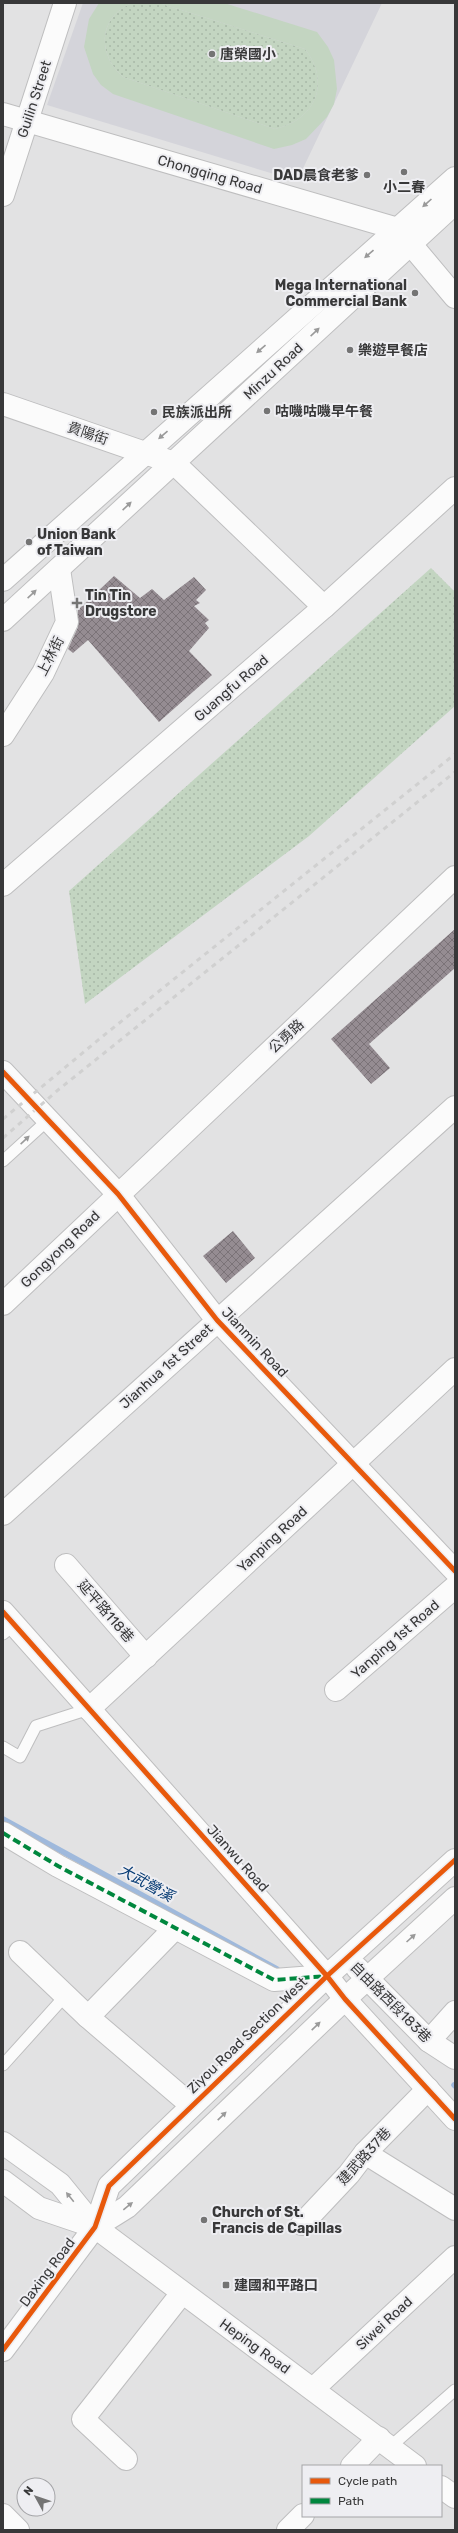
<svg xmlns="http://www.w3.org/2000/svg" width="458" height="2533" font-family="Rubik,'Noto Sans TC',sans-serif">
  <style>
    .built { fill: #d4d4da }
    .grass { fill: url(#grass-dots) }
    .pitch { fill: #c3d5c1 }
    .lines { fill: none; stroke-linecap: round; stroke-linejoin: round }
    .stream { stroke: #9fb9dc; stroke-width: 5.5 }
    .building { fill: url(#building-cross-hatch) }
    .lane-casing { stroke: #bebebf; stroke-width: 13 }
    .street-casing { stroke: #bebebf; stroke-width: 24 }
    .secondary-casing { stroke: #bebebf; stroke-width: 24 }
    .primary-casing { stroke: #bebebf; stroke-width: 24 }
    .lane { stroke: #fbfbfb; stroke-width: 11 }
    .street { stroke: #fbfbfb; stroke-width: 22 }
    .secondary { stroke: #fbfbfb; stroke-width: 22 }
    .primary { stroke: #fbfbfb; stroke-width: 22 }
    .rail { stroke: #d0d0d0; stroke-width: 3; stroke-dasharray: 5 5; stroke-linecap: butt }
    .quiet { stroke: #00873e; stroke-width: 4; stroke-dasharray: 8 4; stroke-linecap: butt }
    .cycleway-casing { stroke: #eeeef2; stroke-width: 8 }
    .cycleway { stroke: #e8590c; stroke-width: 5 }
    .oneway { fill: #9a9a9a }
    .poi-dot { fill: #747474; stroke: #eeeef2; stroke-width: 1.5 }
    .labels { text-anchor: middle; stroke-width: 4; stroke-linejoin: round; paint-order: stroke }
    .poi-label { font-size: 14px; font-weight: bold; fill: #383839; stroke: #eeeef2; text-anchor: start }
    .street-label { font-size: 14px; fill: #383839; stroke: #eeeef2 }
    .water-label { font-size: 15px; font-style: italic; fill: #023872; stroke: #eeeef2 }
  </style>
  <defs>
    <pattern id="grass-dots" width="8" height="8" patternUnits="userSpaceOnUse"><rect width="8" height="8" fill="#c3d5c1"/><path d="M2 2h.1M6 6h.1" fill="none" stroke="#a8b8a7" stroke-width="1.8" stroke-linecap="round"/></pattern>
    <pattern id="building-cross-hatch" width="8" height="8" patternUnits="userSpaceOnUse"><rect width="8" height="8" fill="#958c92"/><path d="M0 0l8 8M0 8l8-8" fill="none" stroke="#7b7378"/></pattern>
  </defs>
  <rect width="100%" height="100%" fill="#e2e2e3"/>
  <path class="built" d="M83,3h299l-85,178 -250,-76z"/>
  <g class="grass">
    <path d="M132,3h27l146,46c26,33 11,71 -30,80l-152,-52c-26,-22 -25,-60 9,-74z"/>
    <path d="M431,568l24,24v114l-146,130 -224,168 -16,-113z"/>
  </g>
  <path class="pitch" d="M99,3h33c-34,14 -35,52 -9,74l152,52c41,-9 56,-47 30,-80l-146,-46h65l93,29 11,15 6,13 3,29 -3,15 -7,13 -21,22 -14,6 -18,4 -161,-55 -12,-9 -8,-11 -9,-27 5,-28z"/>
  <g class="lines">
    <g class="stream">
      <path d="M3,1819l274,150"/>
      <path d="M454,2085l1,1"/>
    </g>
  </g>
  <g class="building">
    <path d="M114,576l26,22 12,-9 12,11 30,-23 12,13 -10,10 4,3 -6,3 15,14 -4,3 4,5 -20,23 23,24 -53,47 -71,-82 -15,13 -5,-4 10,-22v-17z"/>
    <path d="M455,929v39l-86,76 21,24 -19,16 -40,-45z"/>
    <path d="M233,1231l22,27 -29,25 -23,-27z"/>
  </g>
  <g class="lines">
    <defs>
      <g id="lane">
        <path d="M3,1161l45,-41"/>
        <path d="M3,1634l11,-9"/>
        <path d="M3,1747l17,10 16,-31 53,-17"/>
        <path d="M3,2065l63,-70"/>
        <path d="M390,2447l65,-57"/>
      </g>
      <g id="street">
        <path d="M3,114l395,115 57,68"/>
        <path d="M3,195l62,-192"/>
        <path d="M3,404l171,59 150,144"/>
        <path d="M3,735l40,-62 24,-51 -8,-53"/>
        <path d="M3,885l321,-278 131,-119"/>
        <path d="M3,1072l115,122 99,126 238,251"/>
        <path d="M3,1304l452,-427"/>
        <path d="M3,1514l452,-407"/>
        <path d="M66,1565l80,92"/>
        <path d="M3,1612l324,364 18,23 110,120"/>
        <path d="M336,1690l119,-103"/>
        <path d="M89,1709l366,-340"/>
        <path d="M3,1833l55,33 216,114 53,-4"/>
        <path d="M20,1952l68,65 103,88"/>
        <path d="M357,1968l72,73 26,17"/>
        <path d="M88,2017l86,-88"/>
        <path d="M429,2041l26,-29"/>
        <path d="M365,2153l90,56"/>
        <path d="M302,2224l47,-50 16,-21 63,-64"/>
        <path d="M95,2227l32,-20 218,-208 110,-101"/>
        <path d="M3,2350l92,-123 14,-41 218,-210 128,-116"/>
        <path d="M313,2389l142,-132"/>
        <path d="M126,2459l-43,-40 99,-126"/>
        <path d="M352,2466l27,-28"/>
        <path d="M3,2515l15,15"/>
        <path d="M288,2530l15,-15"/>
      </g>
      <g id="secondary">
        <path d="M3,580l452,-402"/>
        <path d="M3,620l452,-417"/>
      </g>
      <g id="primary">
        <path d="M3,2143l57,41 35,43 320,239"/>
        <path d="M3,2181l36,27 56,19"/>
        <path d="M441,2487l14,10"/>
      </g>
    </defs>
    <use href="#lane" class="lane-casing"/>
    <use href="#street" class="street-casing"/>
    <use href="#secondary" class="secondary-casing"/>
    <use href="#primary" class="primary-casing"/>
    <use href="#lane" class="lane"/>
    <use href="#street" class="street"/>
    <use href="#secondary" class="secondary"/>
    <use href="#primary" class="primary"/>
    <g class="rail">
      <path d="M3,1119l100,-83 352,-282"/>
      <path d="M3,1138l55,-48 397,-318"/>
    </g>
    <path class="quiet" d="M3,1833l55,33 216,114 53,-4"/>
    <defs>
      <g id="cycleway">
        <path d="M3,1072l115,122 99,126 238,251"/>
        <path d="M3,1612l324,364 18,23 110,120"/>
        <path d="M3,2350l92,-123 14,-41 218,-210 128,-116"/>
      </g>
    </defs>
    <use href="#cycleway" class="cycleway-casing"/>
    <use href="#cycleway" class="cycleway"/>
  </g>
  <defs><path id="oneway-solid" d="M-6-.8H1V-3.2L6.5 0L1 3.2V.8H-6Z"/></defs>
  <g class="oneway">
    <use href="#oneway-solid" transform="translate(427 203) rotate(138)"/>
    <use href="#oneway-solid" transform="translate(369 254) rotate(139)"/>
    <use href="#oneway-solid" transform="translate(315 332) rotate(-43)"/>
    <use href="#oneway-solid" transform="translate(261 349) rotate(139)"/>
    <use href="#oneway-solid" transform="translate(163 435) rotate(139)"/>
    <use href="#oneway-solid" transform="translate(127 506) rotate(-43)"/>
    <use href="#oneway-solid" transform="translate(32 594) rotate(-43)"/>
    <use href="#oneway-solid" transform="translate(25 1140) rotate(-43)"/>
    <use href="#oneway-solid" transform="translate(411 1938) rotate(-42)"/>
    <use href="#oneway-solid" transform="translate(316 2026) rotate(-44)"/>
    <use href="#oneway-solid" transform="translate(222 2116) rotate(-44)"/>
    <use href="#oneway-solid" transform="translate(70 2197) rotate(-129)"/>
    <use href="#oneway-solid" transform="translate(128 2206) rotate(-39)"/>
  </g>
  <g class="poi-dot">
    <circle cx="212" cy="54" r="4"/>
    <circle cx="404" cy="172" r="4"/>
    <circle cx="367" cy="175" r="4"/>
    <circle cx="415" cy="293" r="4"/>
    <circle cx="350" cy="350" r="4"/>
    <circle cx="267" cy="411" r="4"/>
    <circle cx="154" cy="412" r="4"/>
    <circle cx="29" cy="542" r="4"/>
    <path d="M75 597h4v4h4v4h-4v4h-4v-4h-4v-4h4z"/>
    <circle cx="204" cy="2220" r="4"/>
    <rect x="222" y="2281" width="8" height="8" rx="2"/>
  </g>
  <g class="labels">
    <g class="poi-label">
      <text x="220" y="59">唐榮國小</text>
      <text x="359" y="180" text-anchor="end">DAD晨食老爹</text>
      <text x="404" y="192" text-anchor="middle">小二春</text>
      <text x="407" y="290" text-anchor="end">Mega International<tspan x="407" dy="16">Commercial Bank</tspan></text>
      <text x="358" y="355">樂遊早餐店</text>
      <text x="275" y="416">咕嘰咕嘰早午餐</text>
      <text x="162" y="417">民族派出所</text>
      <text x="37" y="539">Union Bank<tspan x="37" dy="16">of Taiwan</tspan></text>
      <text x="85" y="600">Tin Tin<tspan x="85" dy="16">Drugstore</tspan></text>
      <text x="212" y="2217">Church of St.<tspan x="212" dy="16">Francis de Capillas</tspan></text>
      <text x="234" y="2290">建國和平路口</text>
    </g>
    <g class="street-label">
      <text transform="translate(34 99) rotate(-72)" y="5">Guilin Street</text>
      <text transform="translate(210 174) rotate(16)" y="5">Chongqing Road</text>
      <text transform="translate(273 371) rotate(-43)" y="5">Minzu Road</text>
      <text transform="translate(88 433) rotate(19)" y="5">貴陽街</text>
      <text transform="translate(50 656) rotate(-63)" y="5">上林街</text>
      <text transform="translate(231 688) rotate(-41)" y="5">Guangfu Road</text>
      <text transform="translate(286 1036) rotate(-43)" y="5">公勇路</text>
      <text transform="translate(60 1249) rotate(-44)" y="5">Gongyong Road</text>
      <text transform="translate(255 1342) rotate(47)" y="5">Jianmin Road</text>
      <text transform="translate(166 1366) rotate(-42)" y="5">Jianhua 1st Street</text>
      <text transform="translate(272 1539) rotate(-43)" y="5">Yanping Road</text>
      <text transform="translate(106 1611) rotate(49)" y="5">延平路118巷</text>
      <text transform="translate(395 1639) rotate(-41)" y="5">Yanping 1st Road</text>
      <text transform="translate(238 1858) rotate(48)" y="5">Jianwu Road</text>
      <text transform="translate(391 2002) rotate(45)" y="5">自由路西段183巷</text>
      <text transform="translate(247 2035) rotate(-44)" y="5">Ziyou Road Section West</text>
      <text transform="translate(364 2156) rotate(-48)" y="5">建武路37巷</text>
      <text transform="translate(47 2272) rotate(-53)" y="5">Daxing Road</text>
      <text transform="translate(384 2323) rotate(-43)" y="5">Siwei Road</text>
      <text transform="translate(255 2346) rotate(36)" y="5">Heping Road</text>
    </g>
    <g class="water-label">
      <text transform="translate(146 1883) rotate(29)" y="5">大武營溪</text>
    </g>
  </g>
  <rect width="458" height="2533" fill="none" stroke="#383839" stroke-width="8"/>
  <rect x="302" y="2465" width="140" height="52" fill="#eeeef2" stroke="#a5a5a8"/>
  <rect x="310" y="2478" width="20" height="6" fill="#e8590c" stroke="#a5a5a8"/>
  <text x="338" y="2485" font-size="12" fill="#383839">Cycle path</text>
  <rect x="310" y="2498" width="20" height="6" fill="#00873e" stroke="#a5a5a8"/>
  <text x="338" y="2505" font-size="12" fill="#383839">Path</text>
  <g transform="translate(36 2497) rotate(310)"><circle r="19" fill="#eeeef2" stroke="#a5a5a8"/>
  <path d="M0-3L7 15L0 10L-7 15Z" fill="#747474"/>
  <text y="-6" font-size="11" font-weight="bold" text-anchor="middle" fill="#383839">N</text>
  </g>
</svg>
